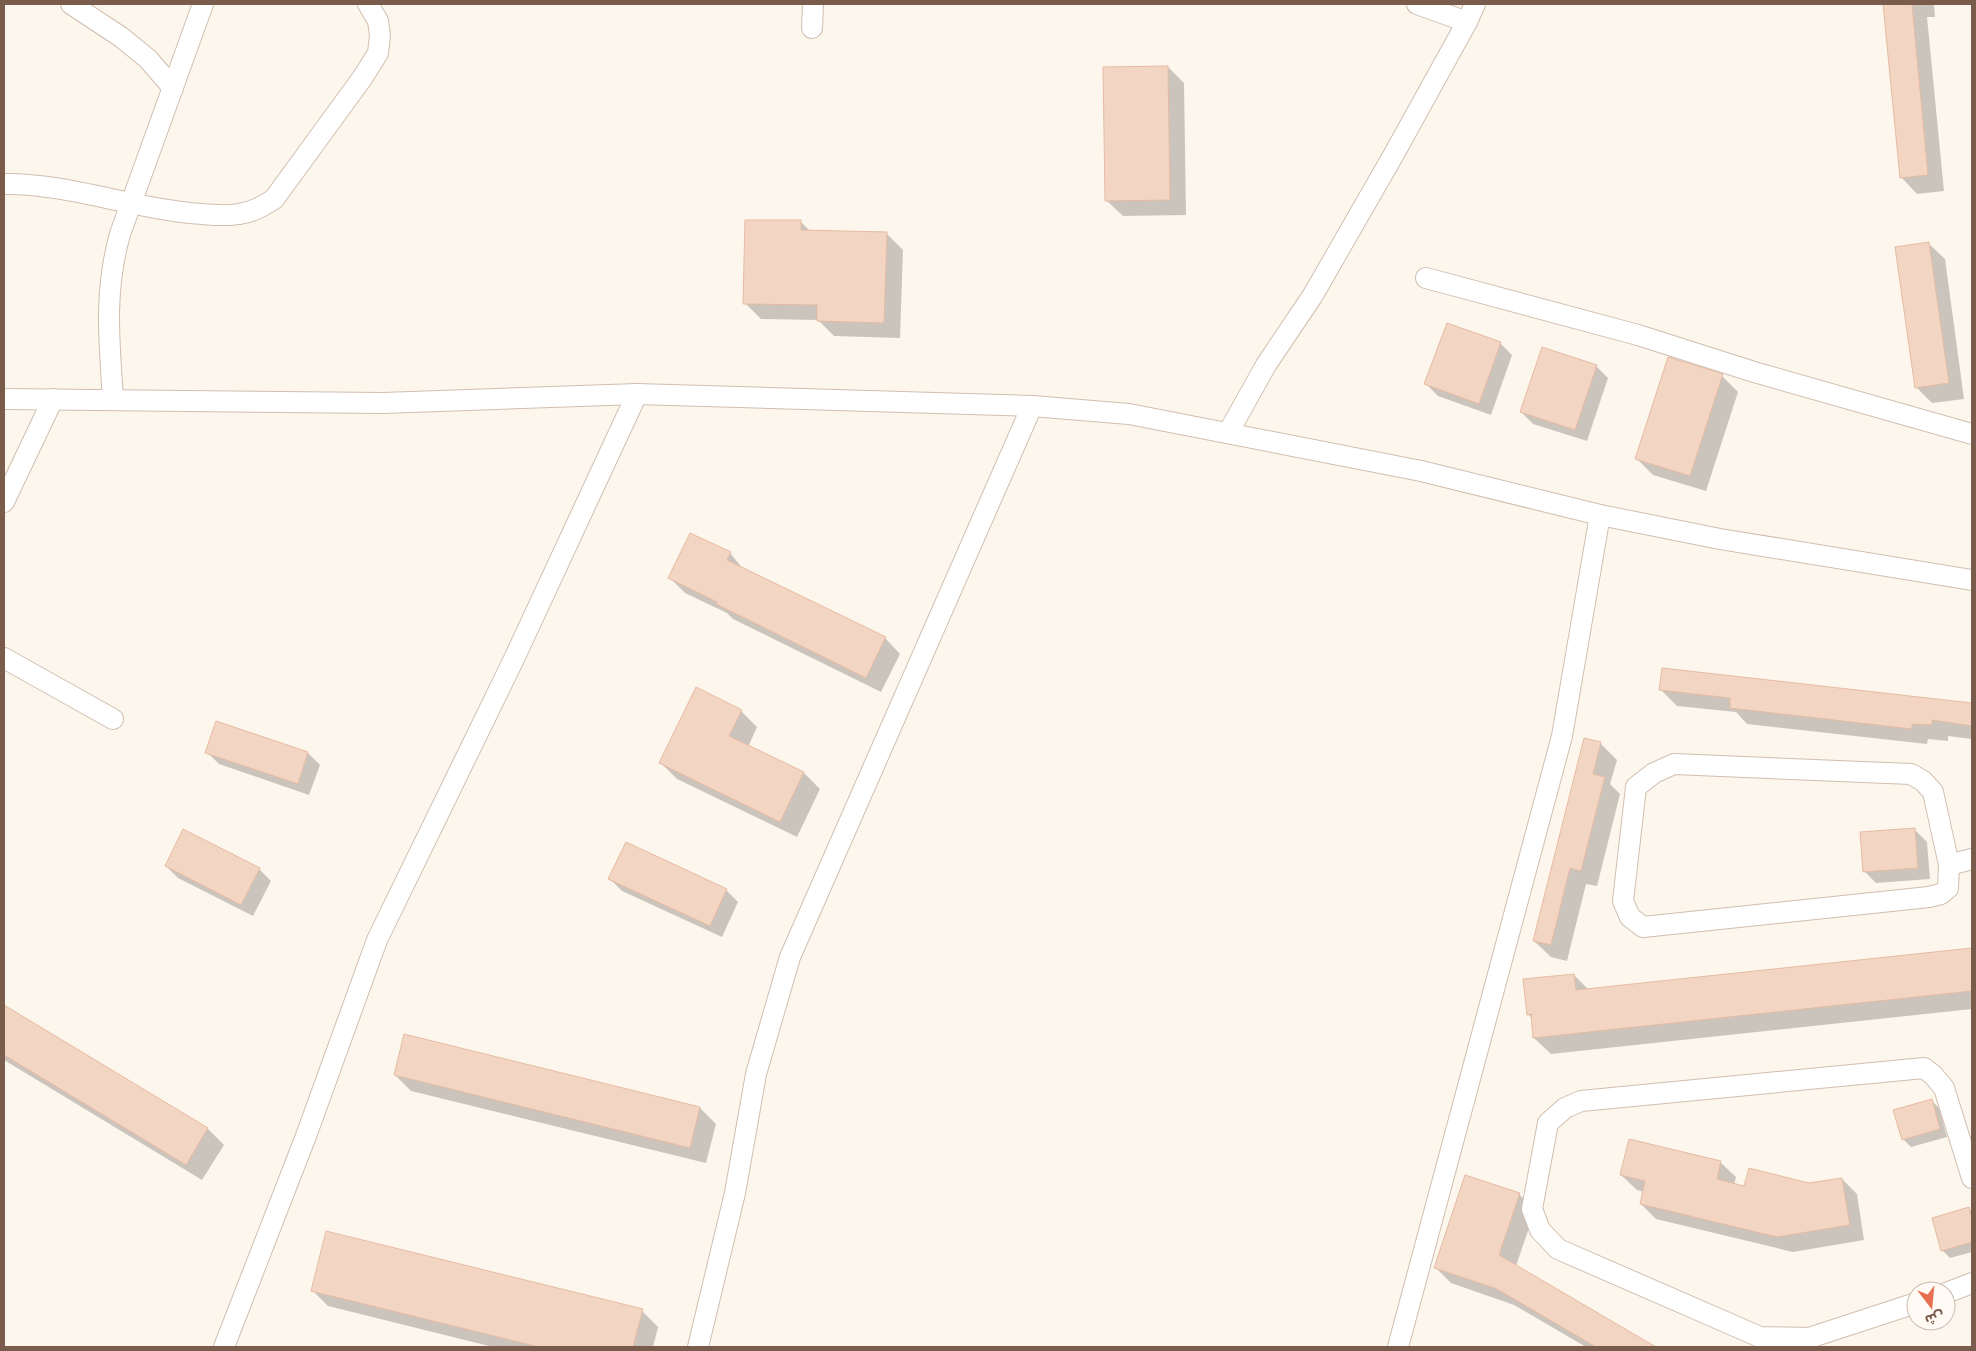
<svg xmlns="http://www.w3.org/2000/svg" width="1976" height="1351" font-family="'PT Sans Narrow','Noto Sans Arabic',sans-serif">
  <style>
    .shadow { fill: #0003 }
    .building { fill: #f3d5c3; stroke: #e6bba3 }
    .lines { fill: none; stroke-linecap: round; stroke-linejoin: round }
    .minor-casing { stroke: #d1beb0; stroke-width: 22 }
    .minor { stroke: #fff; stroke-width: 20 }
  </style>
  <rect width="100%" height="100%" fill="#fdf6ec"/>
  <g class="shadow">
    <path d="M1884,4h50l1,13h-8l17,174 -27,3 -16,-17z"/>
    <path d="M1168,67l16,16 2,132 -63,1 -17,-16z"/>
    <path d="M801,222l10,10 76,2 16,16 -3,88 -66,-2 -16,-16 -57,-1 -16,-16z"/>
    <path d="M1928,243l17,16 19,140 -32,4 -16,-16z"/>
    <path d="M1500,343l12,12 -21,60 -53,-19 -12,-12z"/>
    <path d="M1596,366l12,12 -21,63 -54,-17 -12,-12z"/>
    <path d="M1722,376l16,16 -32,99 -53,-16 -16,-16z"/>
    <path d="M730,553l14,17 141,68 15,16 -19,38 -148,-73 -6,-6 -42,-20 -15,-15z"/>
    <path d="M1663,669l309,35v35l-24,-3v5l-20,-2 -1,5 -180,-20 -11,-12 -59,-6 -16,-16z"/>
    <path d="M741,711l16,16 -9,20 56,26 16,16 -23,48 -120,-58 -16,-16z"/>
    <path d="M217,722l91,31 12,12 -11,30 -90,-31 -12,-12z"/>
    <path d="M1600,743l17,17 -7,24 10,10 -23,92 -11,-2 -19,77 -16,-4 -17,-16z"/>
    <path d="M1915,830l12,12 3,37 -54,4 -12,-12z"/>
    <path d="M166,866l93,3 12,12 -18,35 -75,-38z"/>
    <path d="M610,879l116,11 12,12 -16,35 -100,-46z"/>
    <path d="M1972,949v60l-421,45 -17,-16 -2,-19 -4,-5 46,-39 15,15z"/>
    <path d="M4,1006l204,123 16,16 -22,35 -198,-120z"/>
    <path d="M405,1036l295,72 16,16 -10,39 -295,-72 -16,-16z"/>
    <path d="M1931,1100l8,8 8,29 -36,10 -8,-8z"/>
    <path d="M1720,1162l16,15 -2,8 11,3 64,-4 33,-5 15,15 7,46 -71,12 -137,-33 -15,-15 3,-12 -7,-2 -16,-15z"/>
    <path d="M1519,1194l16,16 -19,56 122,72 20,9h-72l-72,-42 -63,-22 -16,-16z"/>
    <path d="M1969,1209l3,3v40l-22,6 -8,-8z"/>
    <path d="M312,1290l330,21 16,16 -5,20h-160l-165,-41z"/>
  </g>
  <g class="building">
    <path d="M1883,4h29l16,171 -28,3z"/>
    <path d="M1168,66l2,134 -65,1 -2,-134z"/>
    <path d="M745,220h56v10l86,2 -3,91 -67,-2v-16l-74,-1z"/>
    <path d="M1929,242l20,141 -34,5 -20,-141z"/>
    <path d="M1447,323l54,19 -22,62 -55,-20z"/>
    <path d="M1542,347l55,18 -22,65 -55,-18z"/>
    <path d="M1668,357l55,17 -33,102 -55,-17z"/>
    <path d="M690,533l41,19 -4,8 159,77 -20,41 -150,-74 1,-2 -49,-24z"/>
    <path d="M1662,668l310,35v23l-40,-6v5l-20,-1v5l-182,-21v-10l-71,-8z"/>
    <path d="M696,687l46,23 -13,26 75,36 -24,50 -121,-59z"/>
    <path d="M216,721l92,31 -10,32 -93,-31z"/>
    <path d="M1584,738l17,4 -8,32 12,3 -24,94 -11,-3 -19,77 -18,-4z"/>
    <path d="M1915,828l3,40 -55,4 -3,-40z"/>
    <path d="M183,829l77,39 -19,37 -76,-39z"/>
    <path d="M626,842l101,47 -17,37 -102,-47z"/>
    <path d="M1972,948v43l-439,47 -2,-24 -4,1 -4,-36 51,-5 2,16z"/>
    <path d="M4,1005l204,123 -22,37 -182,-110z"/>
    <path d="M404,1034l296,73 -10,41 -296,-73z"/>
    <path d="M1932,1099l8,30 -38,11 -9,-30z"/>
    <path d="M1629,1139l92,22 -4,18 27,7 5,-18 60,15 33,-5 8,47 -73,12 -137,-33 5,-23 -25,-6z"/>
    <path d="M1465,1175l55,18 -21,62 157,92h-60l-99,-58 -63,-21z"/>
    <path d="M1969,1207l3,11v24l-31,9 -9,-33z"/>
    <path d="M326,1231l317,78 -10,38h-94l-228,-56z"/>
  </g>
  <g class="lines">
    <defs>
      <g id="minor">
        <path d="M71,4l50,33 27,22 25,29"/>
        <path d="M1417,4l50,18"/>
        <path d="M812,28l1,-24"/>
        <path d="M4,184c60,-1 125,23 186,29 16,1 33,4 49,1 14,-2 24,-8 35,-15l89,-122 15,-24 2,-18 -2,-14 -10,-17"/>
        <path d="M1426,278l212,57 116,37 218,62"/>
        <path d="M113,398c-4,-58 -9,-107 7,-164l83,-230"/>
        <path d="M4,399l379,4 254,-9 395,12 97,8 292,57 179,44 120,24 252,41"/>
        <path d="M1228,433l38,-68 47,-70 81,-141 73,-132 8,-18"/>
        <path d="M4,502l49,-103"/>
        <path d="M4,658l109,61"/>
        <path d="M1674,764l237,10 12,7 10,11 16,73 -1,23 -7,6 -12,3 -286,30 -13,-10 -7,-16 13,-114 18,-14z"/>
        <path d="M1949,865l23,-6"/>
        <path d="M1946,1293l26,-10"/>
        <path d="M1916,1303l-107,35 -49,-1 -202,-88 -18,-19 -8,-21 16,-86 17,-15 16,-7 343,-33 9,7 11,13 28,90"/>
        <path d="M224,1347l82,-211 71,-196 136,-279 124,-267"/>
        <path d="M698,1347l37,-154 21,-119 34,-117 242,-551"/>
        <path d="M1398,1347l164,-611 38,-221"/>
      </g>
    </defs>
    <use href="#minor" class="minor-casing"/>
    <use href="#minor" class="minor"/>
  </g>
  <rect width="1976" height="1351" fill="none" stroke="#7a5c4d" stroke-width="10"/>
  <g transform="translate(1931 1306) rotate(164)"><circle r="24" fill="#fffaf3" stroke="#cabbb1"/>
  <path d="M0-4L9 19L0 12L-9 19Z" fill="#e76f51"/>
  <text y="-8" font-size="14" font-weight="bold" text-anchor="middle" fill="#7a5c4d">ش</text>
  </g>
</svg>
